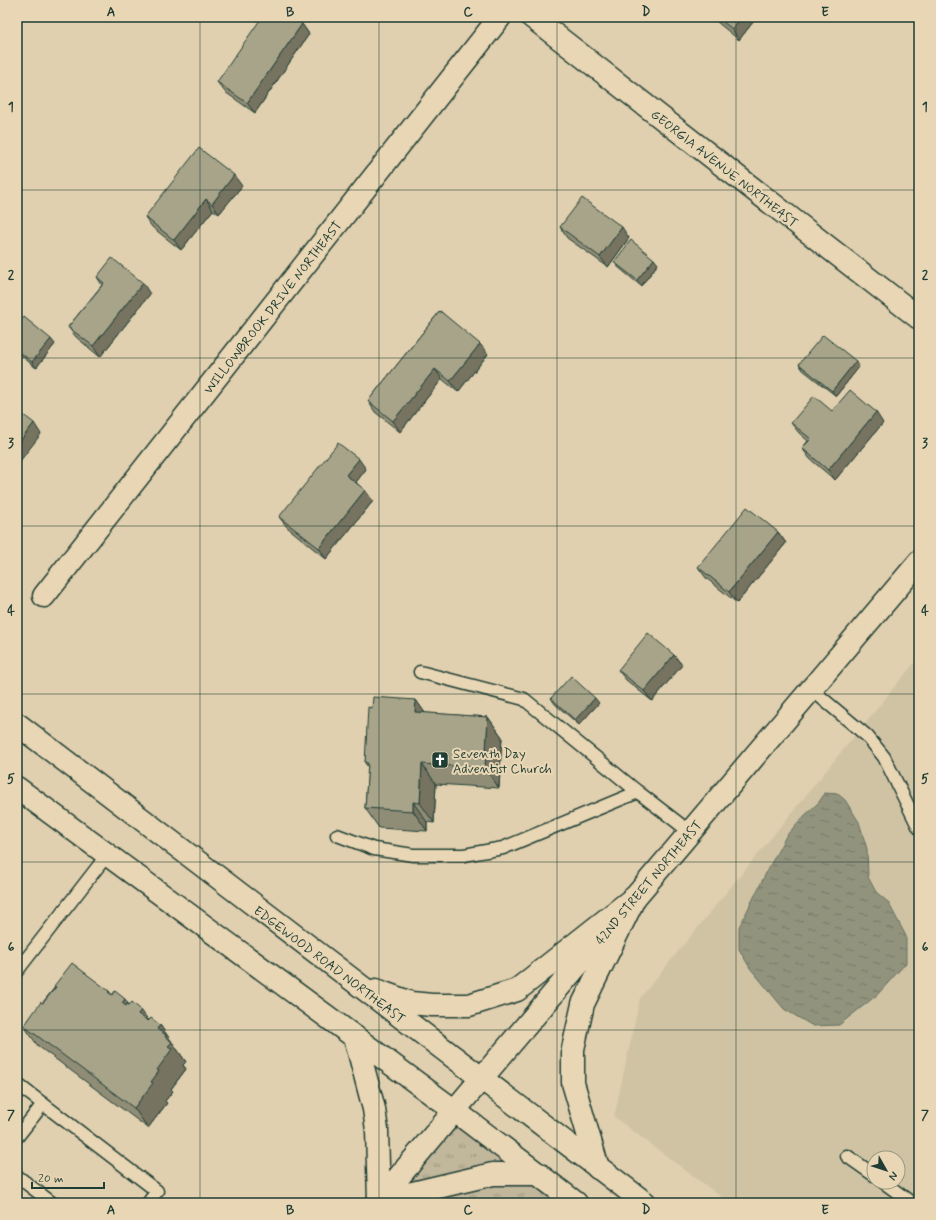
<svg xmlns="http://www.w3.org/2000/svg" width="936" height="1220" font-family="Mynerve,sans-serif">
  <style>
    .built { fill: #d0c3a4; fill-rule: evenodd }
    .grass { fill: url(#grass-tufts); stroke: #707a68 }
    .water { fill: url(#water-ripples); stroke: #637160 }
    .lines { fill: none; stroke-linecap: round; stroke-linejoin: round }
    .service-casing { stroke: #1f3d34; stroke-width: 15 }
    .minor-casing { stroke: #1f3d34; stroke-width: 25 }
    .tertiary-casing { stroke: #1f3d34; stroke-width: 25 }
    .secondary-casing { stroke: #1f3d34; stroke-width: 25 }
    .primary-casing { stroke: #1f3d34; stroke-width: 25 }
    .service { stroke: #e9d6b4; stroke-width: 12 }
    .minor { stroke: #e9d6b4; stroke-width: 22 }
    .tertiary { stroke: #e9d6b4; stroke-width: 22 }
    .secondary { stroke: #e9d6b4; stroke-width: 22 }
    .primary { stroke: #e9d6b4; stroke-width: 22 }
    .wall { fill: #908d77; stroke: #1f3d34 }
    .shaded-wall { fill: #767361; stroke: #1f3d34 }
    .building { fill: #a8a48a; stroke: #1f3d34 }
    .grid { fill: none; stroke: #1f3d34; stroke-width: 1; stroke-opacity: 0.55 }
    .labels { text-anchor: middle; stroke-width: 4; stroke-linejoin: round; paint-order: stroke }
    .street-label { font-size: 13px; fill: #1f3d34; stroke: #e9d6b4 }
    .poi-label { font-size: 13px; fill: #1f3d34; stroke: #e9d6b4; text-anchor: start }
    .neatline { fill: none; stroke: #1f3d34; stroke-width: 1.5 }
    .grid-label { font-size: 13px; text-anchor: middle; font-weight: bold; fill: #1f3d34 }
  </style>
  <defs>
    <pattern id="grass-tufts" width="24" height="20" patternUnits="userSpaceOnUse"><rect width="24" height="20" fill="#c1b79b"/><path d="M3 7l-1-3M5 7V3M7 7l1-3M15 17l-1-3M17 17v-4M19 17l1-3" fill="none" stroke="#9c967f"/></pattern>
    <pattern id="water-ripples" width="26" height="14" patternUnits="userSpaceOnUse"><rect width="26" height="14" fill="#91937d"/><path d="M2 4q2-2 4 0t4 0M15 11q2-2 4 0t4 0" fill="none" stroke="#767967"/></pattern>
  </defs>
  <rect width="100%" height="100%" fill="#e1d0af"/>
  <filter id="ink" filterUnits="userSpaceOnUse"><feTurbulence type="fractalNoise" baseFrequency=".025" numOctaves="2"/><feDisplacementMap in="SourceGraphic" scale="8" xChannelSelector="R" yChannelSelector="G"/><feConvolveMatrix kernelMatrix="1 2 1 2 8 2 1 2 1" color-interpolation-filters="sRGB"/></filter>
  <g filter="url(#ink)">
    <path class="built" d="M919,657v546h-190l-115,-86 26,-119zM874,1158h24v24h-24z"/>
    <path class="grass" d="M455,1111l121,92h-199z"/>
    <path class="water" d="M825,793l13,1 7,6 14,22 8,27 1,28 8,15 12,10 18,34v27l-29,32 -38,30 -26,1 -29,-17 -34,-41 -11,-19v-22l28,-56 19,-35 14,-16 19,-18z"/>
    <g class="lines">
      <defs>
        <g id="service">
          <path d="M420,672l104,27 114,93 52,40"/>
          <path d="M811,689l56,47 17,21 35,71"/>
          <path d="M337,835l37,14 39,6h51l39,-7 135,-56"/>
          <path d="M17,971l90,-116"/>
          <path d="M17,1084l140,107 -9,12"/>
          <path d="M17,1137l26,-33"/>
          <path d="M847,1156l27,19"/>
          <path d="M17,1176l35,27"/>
          <path d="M883,1182l29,21"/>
        </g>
        <g id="minor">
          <path d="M532,17l387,301"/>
          <path d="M44,596l456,-579"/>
        </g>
        <path id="tertiary" d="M481,1079l438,-517"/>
        <path id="secondary" d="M377,1203l104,-124"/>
        <g id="primary">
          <path d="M17,724l628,479"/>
          <path d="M17,788l438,323 121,92"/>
          <path d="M376,990l35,13 21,2h37l48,-15 118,-93"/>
          <path d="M355,1037l19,72 3,21 2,71 114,-27h46"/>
          <path d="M598,1168l-25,-85v-34l10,-45 50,-103"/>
        </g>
      </defs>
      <use href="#service" class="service-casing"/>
      <use href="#minor" class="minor-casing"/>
      <use href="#tertiary" class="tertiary-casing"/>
      <use href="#secondary" class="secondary-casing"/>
      <use href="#primary" class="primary-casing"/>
      <use href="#service" class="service"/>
      <use href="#minor" class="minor"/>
      <use href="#tertiary" class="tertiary"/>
      <use href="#secondary" class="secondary"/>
      <use href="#primary" class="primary"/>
    </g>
    <g class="wall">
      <path d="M711,17h46l-18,23z"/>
      <path d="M302,24l7,10 -54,79 -30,-21 -8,-10z"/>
      <path d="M242,186l-23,28 -6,-4 -32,40 -29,-23 -7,-10z"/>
      <path d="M560,227l69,11 -21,29 -41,-29z"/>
      <path d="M614,262l44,2 -17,22 -23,-19z"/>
      <path d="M97,277l53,17 -50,63 -24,-20 -8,-10 34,-42z"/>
      <path d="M440,311l48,43 -30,38 -16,-13 -42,53 -25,-20 -7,-11z"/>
      <path d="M17,325l38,19 -19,24 -19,-16z"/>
      <path d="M799,364l60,3 -23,29 -33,-26z"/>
      <path d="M832,411l51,12 -48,57 -25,-21 -8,-11 6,-7 -9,-8 -8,-10z"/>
      <path d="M366,469l-10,13 17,19 -47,58 -39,-32 -8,-10z"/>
      <path d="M778,532l8,11 -49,60 -31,-25 -8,-11z"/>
      <path d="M674,655l8,10 -30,36 -26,-21 -8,-10z"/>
      <path d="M551,698l48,5 -20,22 -24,-21z"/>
      <path d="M416,700l9,13 63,4 14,20 -3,51 -63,-4 -2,39 -7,-1v9l-48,-3 -14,-20 3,-41 -3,-4 7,-55z"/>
      <path d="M54,986l55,5 3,4 17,10 20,15 11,5 26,37 -3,3 3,4 -15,20 2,2 -8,10 2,2 -19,25 -110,-82 -14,-20 31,-39z"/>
    </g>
    <g class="shaded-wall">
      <path d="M742,17h15l-18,23 -7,-11z"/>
      <path d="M302,24l7,10 -54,79 -8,-10z"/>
      <path d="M234,175l8,11 -23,28 -7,-10z"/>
      <path d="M206,199l7,11 -32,40 -7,-10z"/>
      <path d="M622,227l7,11 -21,29 -8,-10z"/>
      <path d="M654,259l4,5 -17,22 -4,-6z"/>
      <path d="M143,283l7,11 -50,63 -7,-11z"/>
      <path d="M51,339l4,5 -19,24 -4,-6z"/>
      <path d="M480,344l8,10 -30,38 -8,-11z"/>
      <path d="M856,361l3,6 -23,29 -4,-5z"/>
      <path d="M435,369l7,10 -42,53 -7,-11z"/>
      <path d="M876,412l7,11 -48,57 -7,-10z"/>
      <path d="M34,423l7,11 -24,31v-20z"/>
      <path d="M359,459l7,10 -12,16 -8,-10z"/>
      <path d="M365,490l8,11 -47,58 -7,-11z"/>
      <path d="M778,532l8,11 -49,60 -8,-11z"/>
      <path d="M674,655l8,10 -30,36 -8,-10z"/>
      <path d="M595,698l4,5 -20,22 -4,-5z"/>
      <path d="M416,700l14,20 -15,-8z"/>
      <path d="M488,717l14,20 -3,51 -14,-20z"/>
      <path d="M422,764l14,20 -2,39 -14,-20z"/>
      <path d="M413,802l14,20v9l-14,-20z"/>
      <path d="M125,999l14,20 -17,-16z"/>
      <path d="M141,1010l14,19 -17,-15z"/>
      <path d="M160,1025l26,37 -3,3 3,4 -15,20 2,2 -8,10 2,2 -19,25 -14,-20 17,-26 6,-12v-41z"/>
    </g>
    <g class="building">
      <path d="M262,17h30l10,7 -55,79 -30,-21z"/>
      <path d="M717,17h25l-10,12z"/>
      <path d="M199,148l35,27 -22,29 -6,-5 -32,41 -29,-23z"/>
      <path d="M582,198l40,29 -22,30 -40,-30z"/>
      <path d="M631,240l23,19 -17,21 -23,-18z"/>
      <path d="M112,258l31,25 -50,63 -25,-19 36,-44 -7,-6z"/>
      <path d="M440,311l40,33 -30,37 -15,-12 -42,52 -25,-20z"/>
      <path d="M24,317l27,22 -19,23 -15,-12v-25z"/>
      <path d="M823,335l33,26 -24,30 -33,-27z"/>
      <path d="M850,390l26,22 -48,58 -26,-22 9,-9 -20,-16 23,-27 18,15z"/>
      <path d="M17,410l17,13 -17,22z"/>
      <path d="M338,443l21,16 -13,16 19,15 -46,58 -40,-31z"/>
      <path d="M747,507l31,25 -49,60 -31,-25z"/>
      <path d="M648,633l26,22 -30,36 -26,-21z"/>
      <path d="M571,676l24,22 -20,22 -24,-22z"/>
      <path d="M373,697l43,3 -1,12 73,5 -3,51 -63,-4 -2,39 -7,-1v9l-48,-3 3,-45h-3l3,-56 4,1z"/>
      <path d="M72,963l37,28 -1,1 4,3 3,-4 10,8 -3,4 4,3 1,-2 2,1 3,-3 9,8 -3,4 10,7 3,-3 9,7 -3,4 9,6 -1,2 7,5 -4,4 4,3 -15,21 2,1 -8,11 2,1 -19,25 -110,-82 17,-24 2,1 13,-16 -2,-1z"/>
    </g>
  </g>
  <path class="grid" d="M200,17v1186M379,17v1186M557,17v1186M736,17v1186M17,190h902M17,358h902M17,526h902M17,694h902M17,862h902M17,1030h902"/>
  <defs>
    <symbol id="church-square" viewBox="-11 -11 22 22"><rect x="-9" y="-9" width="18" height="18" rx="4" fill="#1f3d34" stroke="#e9d6b4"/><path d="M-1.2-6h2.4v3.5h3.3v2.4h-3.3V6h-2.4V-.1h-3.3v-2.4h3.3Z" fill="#fff"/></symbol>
  </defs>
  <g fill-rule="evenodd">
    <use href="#church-square" x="430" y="750" width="20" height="20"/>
  </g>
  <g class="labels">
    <g class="street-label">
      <text transform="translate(725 168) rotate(38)" y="5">GEORGIA AVENUE NORTHEAST</text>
      <text transform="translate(272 307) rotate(-52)" y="5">WILLOWBROOK DRIVE NORTHEAST</text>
      <text transform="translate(648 882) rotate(-50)" y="5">42ND STREET NORTHEAST</text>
      <text transform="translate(330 964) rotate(37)" y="5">EDGEWOOD ROAD NORTHEAST</text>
    </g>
    <g class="poi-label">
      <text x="453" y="758">Seventh Day<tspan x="453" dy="15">Adventist Church</tspan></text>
    </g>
  </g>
  <rect width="936" height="1220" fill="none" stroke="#e9d6b4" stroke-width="44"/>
  <g transform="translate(886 1170) rotate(129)"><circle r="19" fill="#e9d6b4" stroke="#989981"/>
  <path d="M0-3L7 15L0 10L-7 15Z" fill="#1f3d34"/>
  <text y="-6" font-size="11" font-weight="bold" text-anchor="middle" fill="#1f3d34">N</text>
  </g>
  <path d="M32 1182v6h72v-6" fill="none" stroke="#1f3d34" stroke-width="2"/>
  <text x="38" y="1182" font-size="12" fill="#1f3d34" stroke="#e9d6b4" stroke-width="3" paint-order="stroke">20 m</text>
  <rect x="22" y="22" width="892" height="1176" class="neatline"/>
  <g class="grid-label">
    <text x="111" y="16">A</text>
    <text x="290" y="16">B</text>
    <text x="468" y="16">C</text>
    <text x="646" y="16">D</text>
    <text x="825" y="16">E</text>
    <text x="11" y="111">1</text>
    <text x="925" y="111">1</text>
    <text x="11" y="279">2</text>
    <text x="925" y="279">2</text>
    <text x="11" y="447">3</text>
    <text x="925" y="447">3</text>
    <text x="11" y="615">4</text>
    <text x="925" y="615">4</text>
    <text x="11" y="783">5</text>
    <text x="925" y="783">5</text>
    <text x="11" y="951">6</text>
    <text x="925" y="951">6</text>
    <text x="11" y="1119">7</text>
    <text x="925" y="1119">7</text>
    <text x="111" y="1214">A</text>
    <text x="290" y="1214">B</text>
    <text x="468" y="1214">C</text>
    <text x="646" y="1214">D</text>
    <text x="825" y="1214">E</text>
  </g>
</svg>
